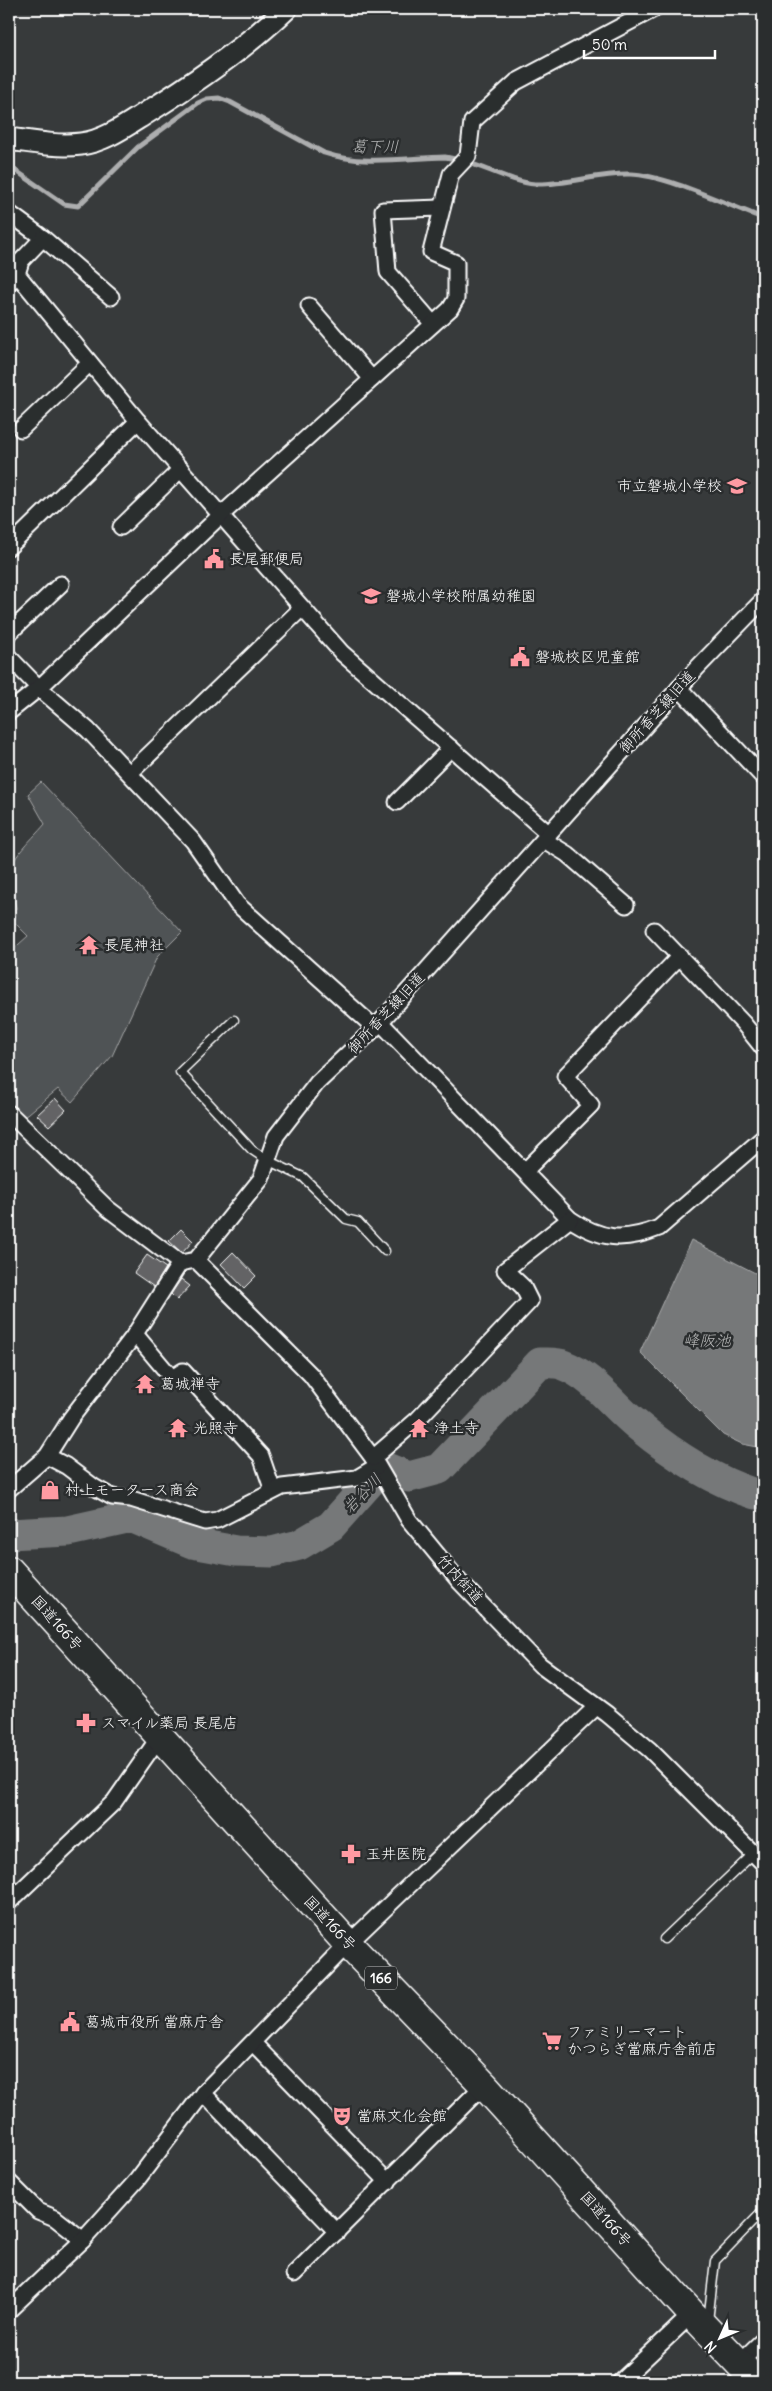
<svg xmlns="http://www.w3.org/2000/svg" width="772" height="2391" font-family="Delius,'Klee One',sans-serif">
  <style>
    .green { fill: #505354; stroke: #a8a9aa }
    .water { fill: #767879; stroke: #adaeaf }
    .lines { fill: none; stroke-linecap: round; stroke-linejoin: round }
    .stream { stroke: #adaeaf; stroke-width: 5 }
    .river { stroke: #767879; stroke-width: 31 }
    .building { fill: #636465; stroke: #fff }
    .lane-casing { stroke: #fff; stroke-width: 11 }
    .street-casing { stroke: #fff; stroke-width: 19 }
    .secondary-casing { stroke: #fff; stroke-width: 25 }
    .highway-casing { stroke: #fff; stroke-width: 31 }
    .lane { stroke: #2a2d2e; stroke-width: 8 }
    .street { stroke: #2a2d2e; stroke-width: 15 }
    .secondary { stroke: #2a2d2e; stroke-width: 21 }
    .highway { stroke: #2a2d2e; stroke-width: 28 }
    .labels { text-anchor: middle; stroke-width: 5; stroke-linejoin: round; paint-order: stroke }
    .shield { fill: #2a2d2e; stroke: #bfc0c0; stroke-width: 1 }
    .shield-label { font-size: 14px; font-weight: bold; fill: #fff }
    .poi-label { font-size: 15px; fill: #fff; stroke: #2a2d2e; text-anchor: start }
    .street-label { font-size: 15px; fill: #fff; stroke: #2a2d2e }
    .water-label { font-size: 16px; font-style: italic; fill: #b4b5b5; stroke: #2a2d2e }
  </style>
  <rect width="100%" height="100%" fill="#373a3b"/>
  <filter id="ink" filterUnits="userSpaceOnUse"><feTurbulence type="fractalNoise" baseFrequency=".02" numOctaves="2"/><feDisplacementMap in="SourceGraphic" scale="10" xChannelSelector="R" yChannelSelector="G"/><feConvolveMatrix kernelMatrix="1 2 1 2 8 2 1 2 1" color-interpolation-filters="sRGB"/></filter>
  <g filter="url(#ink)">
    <path class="green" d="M41,782l141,150 -25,25 -45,99 -40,46 -14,-13 -35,29 -14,-15v-150l19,-17 -14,-14c6,-18 -2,-20 -5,-37 -5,-23 22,-44 36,-61l-17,-30z"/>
    <path class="water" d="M691,1240l72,37v171l-21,-4 -19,-9 -83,-83z"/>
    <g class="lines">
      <g class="stream">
        <path d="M9,166l55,38 14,2 60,-59 60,-44 9,-4 12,-1 11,4 94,51c38,13 81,5 121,4 31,4 63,25 90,27 32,1 64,-11 95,-10 37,1 97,31 133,44"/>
        <path d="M755,1494l8,-2"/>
      </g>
      <path class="river" d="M9,1534l59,-3 63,-14 61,26 44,8 36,1 27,-7 32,-19 40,-45 16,-13 22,9 30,-8 101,-106c7,0 17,-1 23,2 30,11 50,41 74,60 35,29 74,55 118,69"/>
    </g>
    <g class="building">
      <path d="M55,1098l11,12 -17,16 -12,-11z"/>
      <path d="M181,1229l12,12 -11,12 -13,-12z"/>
      <path d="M233,1252l23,24 -12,12 -23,-24z"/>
      <path d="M147,1255l19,13 -12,19 -20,-14z"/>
      <path d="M181,1279l9,7 -13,14 -6,-6z"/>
    </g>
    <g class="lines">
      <defs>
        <g id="lane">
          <path d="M234,1020l-54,52 72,78 15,10 36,17 43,42 12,3 27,29"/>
          <path d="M664,1939l90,-86"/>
          <path d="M762,2133l1,1"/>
          <path d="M708,2321l7,-60 48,-50"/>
        </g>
        <g id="street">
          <path d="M9,213l34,25 -22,23 -4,13 -8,9"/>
          <path d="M43,238l68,59"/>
          <path d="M17,274l121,147 204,232 207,181"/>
          <path d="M309,306l63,73"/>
          <path d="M433,324l-45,-52 -5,-62 58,-2"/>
          <path d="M21,429l69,-66"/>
          <path d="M121,527l60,-58"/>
          <path d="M9,547l129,-126"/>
          <path d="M9,633l52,-49"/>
          <path d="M9,657l30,31 49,42 105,111 44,63 138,124"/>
          <path d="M679,688l84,89"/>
          <path d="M9,712l30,-24 182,-173 229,-206 6,-10v-36l-25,-11 20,-78 17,-18 4,-34 44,-40 138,-73"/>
          <path d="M130,773l172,-165"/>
          <path d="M397,802l54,-54"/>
          <path d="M544,840l23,14 59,51"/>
          <path d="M654,930l89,93 20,25"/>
          <path d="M380,1022l190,197c31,21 54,23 89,9l104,-90"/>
          <path d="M9,1113l98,95 73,55 16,-3 65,-81 15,-43 41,-53 58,-55 322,-360 66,-68"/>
          <path d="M525,1171l66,-66 -26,-29 115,-120"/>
          <path d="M196,1260l115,115 62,83 36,62 50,61 81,84 67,49 43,36 113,113"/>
          <path d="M135,1334l37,44 11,-7 78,85 12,35"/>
          <path d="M47,1456l19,10 28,21 18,10 19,2 74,23 12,-2 65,-33 75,-9 20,-12"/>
          <path d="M373,1458l44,-38 113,-119 -7,-14 -18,-17 65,-51"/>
          <path d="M9,1489l38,-33 24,-38 62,-81 47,-74"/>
          <path d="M9,1902l105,-100 46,-66"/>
          <path d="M253,2043l135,139"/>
          <path d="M203,2093l134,139"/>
          <path d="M9,2182l29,29 17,7 28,22"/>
          <path d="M294,2274l190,-189"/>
          <path d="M9,2310l74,-70 54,-60 66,-87 145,-149 248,-237"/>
          <path d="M738,2364l25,-24"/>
          <path d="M620,2382l72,-68"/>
        </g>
        <path id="secondary" d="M9,139c23,3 48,8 72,5 23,-3 43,-17 62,-29 50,-31 100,-65 143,-106"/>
        <path id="highway" d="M9,1570l339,374 136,141 208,229 65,68"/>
      </defs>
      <use href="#lane" class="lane-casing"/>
      <use href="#street" class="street-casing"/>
      <use href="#secondary" class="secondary-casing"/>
      <use href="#highway" class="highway-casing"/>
      <use href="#lane" class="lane"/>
      <use href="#street" class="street"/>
      <use href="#secondary" class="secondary"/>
      <use href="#highway" class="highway"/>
    </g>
  </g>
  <defs>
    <symbol id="school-bare" viewBox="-9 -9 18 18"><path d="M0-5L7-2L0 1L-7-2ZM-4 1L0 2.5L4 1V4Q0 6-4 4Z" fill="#ff9aa2" stroke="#2a2d2e" stroke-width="2.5" paint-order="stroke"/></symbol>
    <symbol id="civic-bare" viewBox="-9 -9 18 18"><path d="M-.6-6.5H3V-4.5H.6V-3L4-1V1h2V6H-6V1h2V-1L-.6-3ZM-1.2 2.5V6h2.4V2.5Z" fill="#ff9aa2" stroke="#2a2d2e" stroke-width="2.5" paint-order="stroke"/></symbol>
    <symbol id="temple-bare" viewBox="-9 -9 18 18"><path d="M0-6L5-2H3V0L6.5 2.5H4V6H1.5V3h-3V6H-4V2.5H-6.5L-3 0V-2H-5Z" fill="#ff9aa2" stroke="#2a2d2e" stroke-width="2.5" paint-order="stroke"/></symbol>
    <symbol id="shop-bare" viewBox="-9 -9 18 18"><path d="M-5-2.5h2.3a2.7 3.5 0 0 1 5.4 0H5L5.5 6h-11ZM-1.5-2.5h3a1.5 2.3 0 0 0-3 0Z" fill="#ff9aa2" stroke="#2a2d2e" stroke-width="2.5" paint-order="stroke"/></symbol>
    <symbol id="pharmacy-bare" viewBox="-9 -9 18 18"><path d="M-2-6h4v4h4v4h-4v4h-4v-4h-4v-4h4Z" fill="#ff9aa2" stroke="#2a2d2e" stroke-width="2.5" paint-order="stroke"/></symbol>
    <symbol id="supermarket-bare" viewBox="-9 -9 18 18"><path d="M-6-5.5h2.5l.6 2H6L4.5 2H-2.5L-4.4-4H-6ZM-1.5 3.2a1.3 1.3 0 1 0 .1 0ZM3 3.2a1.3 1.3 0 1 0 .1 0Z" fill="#ff9aa2" stroke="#2a2d2e" stroke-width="2.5" paint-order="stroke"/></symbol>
    <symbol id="theatre-bare" viewBox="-9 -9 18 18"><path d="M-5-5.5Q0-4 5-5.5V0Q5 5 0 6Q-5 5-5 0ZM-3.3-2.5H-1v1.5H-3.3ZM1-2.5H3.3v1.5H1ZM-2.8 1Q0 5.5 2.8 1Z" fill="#ff9aa2" stroke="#2a2d2e" stroke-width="2.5" paint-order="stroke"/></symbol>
  </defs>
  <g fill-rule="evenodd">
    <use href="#school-bare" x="723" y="472" width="28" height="28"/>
    <use href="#civic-bare" x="200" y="545" width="28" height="28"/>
    <use href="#school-bare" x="357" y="582" width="28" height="28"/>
    <use href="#civic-bare" x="506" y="643" width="28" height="28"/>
    <use href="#temple-bare" x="75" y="931" width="28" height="28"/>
    <use href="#temple-bare" x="131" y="1370" width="28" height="28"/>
    <use href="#temple-bare" x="164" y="1414" width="28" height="28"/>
    <use href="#temple-bare" x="405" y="1414" width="28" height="28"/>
    <use href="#shop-bare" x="36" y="1476" width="28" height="28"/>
    <use href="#pharmacy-bare" x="72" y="1709" width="28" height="28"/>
    <use href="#pharmacy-bare" x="337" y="1840" width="28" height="28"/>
    <use href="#civic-bare" x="56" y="2008" width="28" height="28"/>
    <use href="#supermarket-bare" x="538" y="2027" width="28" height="28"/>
    <use href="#theatre-bare" x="328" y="2102" width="28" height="28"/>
  </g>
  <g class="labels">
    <rect class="shield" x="365" y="1966.5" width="32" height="23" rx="4"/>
    <g class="shield-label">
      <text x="381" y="1983">166</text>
    </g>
    <g class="poi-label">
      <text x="722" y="491" text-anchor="end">市立磐城小学校</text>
      <text x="229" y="564">長尾郵便局</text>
      <text x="386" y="601">磐城小学校附属幼稚園</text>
      <text x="535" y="662">磐城校区児童館</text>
      <text x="104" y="950">長尾神社</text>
      <text x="160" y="1389">葛城禅寺</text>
      <text x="193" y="1433">光照寺</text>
      <text x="434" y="1433">浄土寺</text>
      <text x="65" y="1495">村上モータース商会</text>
      <text x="101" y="1728">スマイル薬局 長尾店</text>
      <text x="366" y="1859">玉井医院</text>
      <text x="85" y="2027">葛城市役所 當麻庁舎</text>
      <text x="567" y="2037">ファミリーマート<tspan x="567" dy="17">かつらぎ當麻庁舎前店</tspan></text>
      <text x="357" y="2121">當麻文化会館</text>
    </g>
    <g class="street-label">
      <text transform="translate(657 712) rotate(-48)" y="5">御所香芝線旧道</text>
      <text transform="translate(386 1013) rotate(-47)" y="5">御所香芝線旧道</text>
      <text transform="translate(460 1579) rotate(48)" y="5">竹内街道</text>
      <text transform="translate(57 1623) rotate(48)" y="5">国道166号</text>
      <text transform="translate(330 1923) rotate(47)" y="5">国道166号</text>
      <text transform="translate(606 2219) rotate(48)" y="5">国道166号</text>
    </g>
    <g class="water-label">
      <text x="375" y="152">葛下川</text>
      <text x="707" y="1346">峰阪池</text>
      <text transform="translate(362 1493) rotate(-46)" y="6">岩谷川</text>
    </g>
  </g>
  <rect width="772" height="2391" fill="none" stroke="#2a2d2e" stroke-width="30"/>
  <rect x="15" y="15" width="742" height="2361" fill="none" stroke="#fff" stroke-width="2" filter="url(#ink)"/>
  <g transform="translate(720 2338) rotate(226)" stroke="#2a2d2e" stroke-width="4" paint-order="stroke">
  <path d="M0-4L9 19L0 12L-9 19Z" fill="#ffffff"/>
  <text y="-8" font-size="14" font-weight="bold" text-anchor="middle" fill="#ffffff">N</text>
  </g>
  <path d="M584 50v8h131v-8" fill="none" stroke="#ffffff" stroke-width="2.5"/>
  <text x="592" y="50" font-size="15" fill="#ffffff" stroke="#2a2d2e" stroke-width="4" paint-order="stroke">50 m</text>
</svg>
